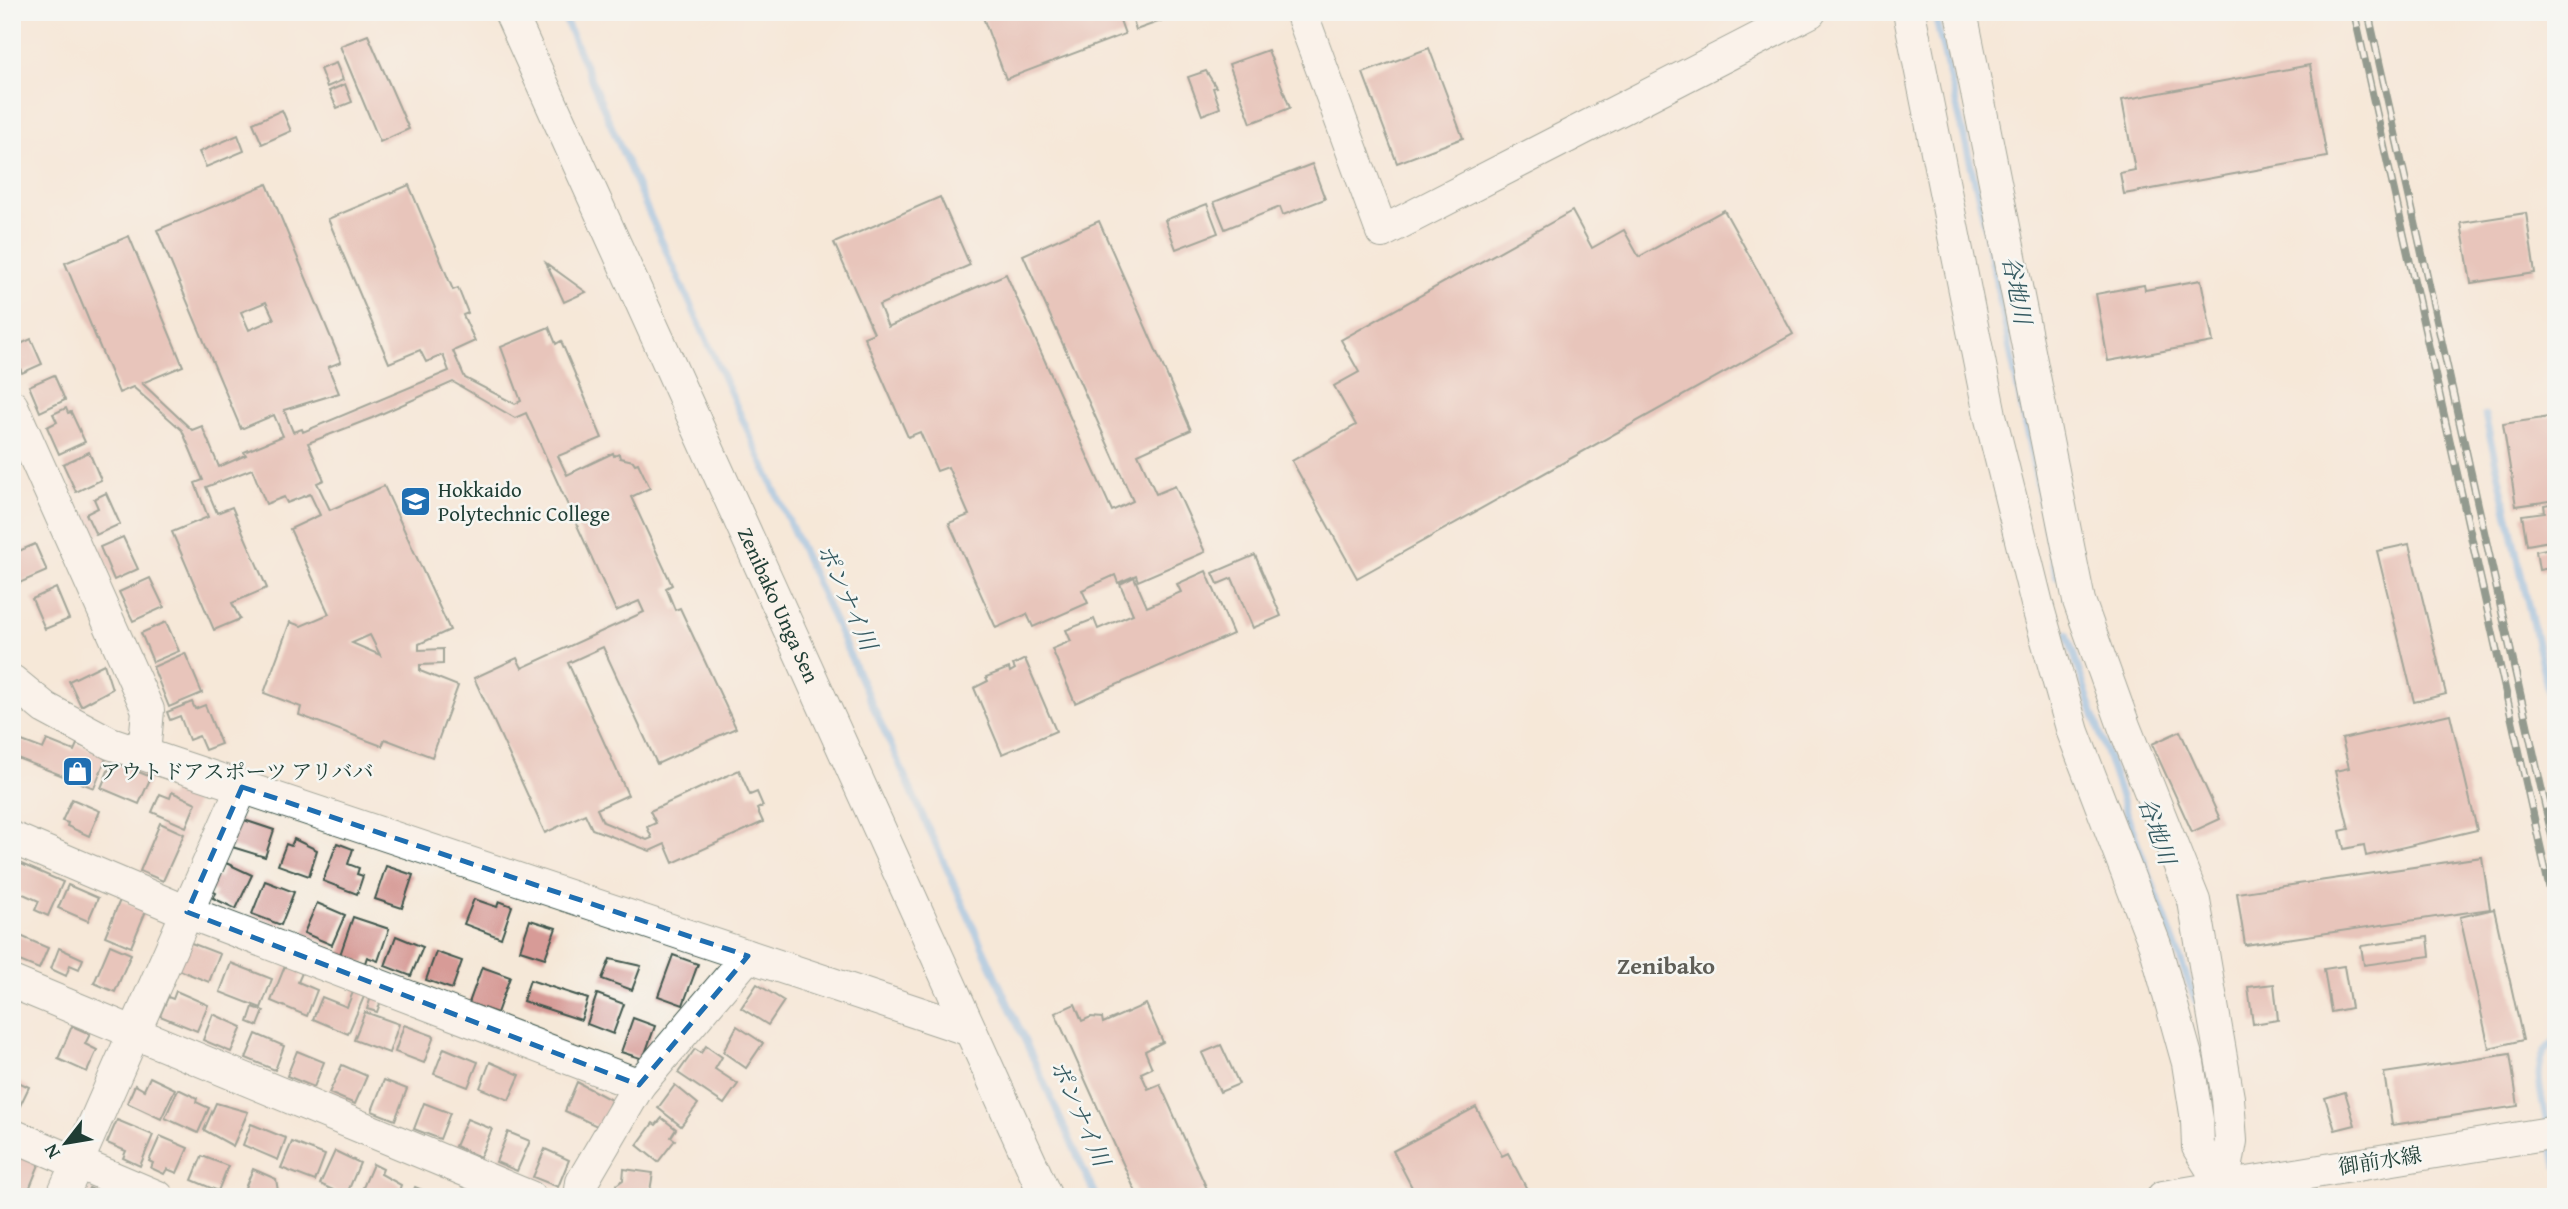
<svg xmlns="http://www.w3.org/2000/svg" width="2568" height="1209" font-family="'Gentium Book Plus','Noto Serif JP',serif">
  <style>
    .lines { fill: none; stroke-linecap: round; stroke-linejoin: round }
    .stream { stroke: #76b2e8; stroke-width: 7 }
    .building { fill: #d79b97; fill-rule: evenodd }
    .minor-casing { stroke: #3f574d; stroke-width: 34 }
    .minor { stroke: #fff; stroke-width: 32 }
    .rail-casing { stroke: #1f3d34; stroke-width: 8 }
    .rail { stroke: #f6f6f2; stroke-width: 5; stroke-dasharray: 16; stroke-linecap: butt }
    .marked { fill: none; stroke: #1f6fb2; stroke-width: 5; stroke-dasharray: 14 9; stroke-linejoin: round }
    .labels { text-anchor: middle; stroke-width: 5; stroke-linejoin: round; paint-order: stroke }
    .poi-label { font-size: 21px; fill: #1f3d34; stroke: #f6f6f2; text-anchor: start }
    .street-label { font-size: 21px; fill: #1f3d34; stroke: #f6f6f2 }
    .water-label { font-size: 23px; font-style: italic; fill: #355a61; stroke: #f6f6f2 }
    .quarter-label { font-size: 24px; font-weight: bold; fill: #5f5e57; stroke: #f6f6f2 }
  </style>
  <rect width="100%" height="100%" fill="#f6f6f2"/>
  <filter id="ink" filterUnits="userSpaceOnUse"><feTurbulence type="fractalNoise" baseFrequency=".0143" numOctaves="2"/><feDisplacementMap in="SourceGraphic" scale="14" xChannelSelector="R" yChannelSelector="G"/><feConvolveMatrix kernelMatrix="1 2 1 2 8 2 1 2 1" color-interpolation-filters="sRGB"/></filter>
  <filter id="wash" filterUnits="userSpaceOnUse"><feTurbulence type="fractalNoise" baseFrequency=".00686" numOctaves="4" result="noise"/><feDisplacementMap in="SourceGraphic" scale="28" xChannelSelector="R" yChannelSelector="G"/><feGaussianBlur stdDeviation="1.57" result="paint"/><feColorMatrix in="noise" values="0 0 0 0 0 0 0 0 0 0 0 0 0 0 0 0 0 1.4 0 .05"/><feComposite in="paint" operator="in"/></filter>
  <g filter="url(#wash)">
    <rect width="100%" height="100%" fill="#f5e8d8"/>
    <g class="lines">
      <g class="stream">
        <path d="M562,12l86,199 448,986"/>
        <path d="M1934,12l47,195 75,369"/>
        <path d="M2485,415l71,312"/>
        <path d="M2067,634l58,175 71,193"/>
        <path d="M2548,1127c-6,-28 -20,-68 8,-87"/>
        <path d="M2551,1142l5,23"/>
      </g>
    </g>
    <g id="blocks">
      <g class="building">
        <path d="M981,12h136l8,22 -119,45z"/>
        <path d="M1137,12h46v1l-47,17 -3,-10 6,-2z"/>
        <path d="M368,35l41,94 -29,13 -40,-96z"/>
        <path d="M1429,48l34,90 -66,25 -34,-90z"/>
        <path d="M1268,50l22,58 -39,15 -22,-59z"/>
        <path d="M336,63l7,17 -16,7 -7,-18z"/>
        <path d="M2310,65l17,92 -203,37 -4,-21 15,-3 -13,-70z"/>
        <path d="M1206,71l10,16 -3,1 7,20 -18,7 -14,-38z"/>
        <path d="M345,84l7,18 -15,6 -8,-17z"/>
        <path d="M282,110l9,21 -29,13 -9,-21z"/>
        <path d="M238,135l6,16 -38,16 -7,-15z"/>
        <path d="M1312,164l13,35 -42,16 -3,-8 -55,22 -11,-27z"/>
        <path d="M267,184l74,178 -13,5 11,26 -55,17 9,22 9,-3 1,3 146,-61 -6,-16 -17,7 -6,-12 -31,13 -61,-144 81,-34 44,105 5,-2 10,25 -5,2 12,26 -22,10 12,27 50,26 6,-3 -20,-54 48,-20 7,17 5,-3 41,97 -44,18 9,19 46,-22 1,3 5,-2 1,4 13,3 2,3 3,-1 12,25 -19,9 41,88 -6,3 9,22 5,-2 56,120 -79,36 -54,-117 -35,16 60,132 -31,14 6,13 44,18 5,-2 -5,-11 9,-4 -6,-12 89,-41 11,25 7,-3 6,14 -6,3 6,13 -90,41 -8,-19 -15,7 -58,-22 -7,-15 -40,19 -71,-155 43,-20 5,10 122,-56 -5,-11 -23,10 -90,-198 -11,5 -62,-36 -81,36 -64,25 16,37 -7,3 13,27 54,-24 66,144 -31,14v6l24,-1v15l-23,1v6l38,15 -26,71 -47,-18 -3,7 -83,-31 2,-8 -37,-14 26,-71 11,4 28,-12 -39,-85 30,-14 -10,-21 -23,9 -3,-6 -18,7 -14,-35 -46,18 11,26 15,-6 35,81 -35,15 8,16 -26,11 -42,-98 36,-15 -13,-34 8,-3 -21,-50 -49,-43 -14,6 -54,-130 64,-27 54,130 -41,17 50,47 10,-4 17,41 27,-12 -2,-3 39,-16 -9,-21 -33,14 -84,-199zM266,302l8,17 -25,11 -8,-18zM370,635l10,20 -28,-12z"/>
        <path d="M940,197l30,68 -91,40 9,22 118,-53 106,237 21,-10 -110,-246 76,-34 92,209 -53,24 18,40 19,-8 30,66 -67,29 -2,-6 -18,8 -3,-8 -33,15 6,13 -55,24 -6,-13 -31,14 -47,-105 20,-8 -21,-48 -11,4 -17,-39 -12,5 -44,-100 10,-4 -40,-90z"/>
        <path d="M1207,204l11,29 -42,16 -11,-29z"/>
        <path d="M1724,210l69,124 -436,244 -65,-117 64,-36 -22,-39 25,-14 -18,-32 231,-129 20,37 32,-18 15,27z"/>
        <path d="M2526,213l9,60 -64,10 -10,-60z"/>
        <path d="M546,263l40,29 -22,10z"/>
        <path d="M2201,280l12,62 -105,19 -12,-67 48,-9 1,5z"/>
        <path d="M31,339l11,25 -20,9 -10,-25z"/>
        <path d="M54,375l11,25 -25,12 -11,-26z"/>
        <path d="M66,408l2,5 3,-1 14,30 -26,12 -12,-27 10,-5 -4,-8z"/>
        <path d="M2556,416v84l-40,6 -13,-82z"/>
        <path d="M89,452l12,28 -25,12 -13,-28z"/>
        <path d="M106,493l14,31 -24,11 -10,-21 12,-6 -4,-9z"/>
        <path d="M2556,503v64l-17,3 -3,-19 15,-3 -1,-7 -23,4 -5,-30 23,-3 -1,-7z"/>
        <path d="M123,537l15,32 -24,11 -14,-33z"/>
        <path d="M35,544l12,27 -30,13 -5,-12v-18z"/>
        <path d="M2409,544l37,150 -32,8 -37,-151z"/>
        <path d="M1255,555l26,61 -28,12 -21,-50 -14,6 -5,-11z"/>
        <path d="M1206,571l27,63 -158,69 -23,-54 19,-8 -5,-11 28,-11 4,10 35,-15 -13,-30 14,-7 13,30 34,-15 -4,-8z"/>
        <path d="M150,578l14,29 -31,14 -14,-29z"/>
        <path d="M56,588l13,31 -24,10 -13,-30z"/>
        <path d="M166,622l13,29 -26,11 -12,-29z"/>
        <path d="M185,653l17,40 -33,14 -16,-40z"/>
        <path d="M1025,659l31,72 -54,23 -28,-66 14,-7 -2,-4 23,-9 1,4 5,-3 -2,-4z"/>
        <path d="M104,664l8,25 -31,17 -12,-25z"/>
        <path d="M192,702l3,7 10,-4 16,39 -16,6 -6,-14 -10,4 -9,-24 -10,4 -3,-8z"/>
        <path d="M2450,714l27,116 -111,26 -2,-11 -20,4 -4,-18 9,-2 -14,-58 14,-3 -7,-29z"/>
        <path d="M2180,731l40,88 -28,13 -40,-88z"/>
        <path d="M14,738l29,11 4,-9 27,11 3,-7 30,12 -13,32 -82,-32z"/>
        <path d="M112,761l39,16 -12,27 -38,-16z"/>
        <path d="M172,792l24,11 -10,24 -34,-15 8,-18 10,4z"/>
        <path d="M72,799l28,12 -11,25 -22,-10 1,-3 -6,-2z"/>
        <path d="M238,818l36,12 -9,27 -36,-11z"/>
        <path d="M160,823l24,11 -21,47 -23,-10z"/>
        <path d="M294,839l23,11 -8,26 -31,-11 8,-21 5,2z"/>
        <path d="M337,843l16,6 -5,15 11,4 -2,6 6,2 -6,18 -34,-13z"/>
        <path d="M2482,857l8,52 -245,36 -8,-52z"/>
        <path d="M19,863l44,19 -15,34 -13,-6 4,-9 -27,-12v-12z"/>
        <path d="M226,863l26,12 -16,34 -23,-11 3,-5 -7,-4 6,-12 4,2z"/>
        <path d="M386,866l27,9 -11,33 -27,-9z"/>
        <path d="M265,881l29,11 -13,33 -29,-11z"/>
        <path d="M68,885l30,13 -10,23 -30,-13z"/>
        <path d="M474,899l23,8 2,-6 13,5 -11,32 -37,-14z"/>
        <path d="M120,900l26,11 -15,36 -26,-11z"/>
        <path d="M317,903l28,12 -13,30 -28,-12z"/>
        <path d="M2494,909l29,131 -34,8 -29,-131z"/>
        <path d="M353,917l36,12 -11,32 -11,-4 -2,6 -25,-8z"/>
        <path d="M530,920l26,8 -11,30 -25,-8z"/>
        <path d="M16,934l32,14 -9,21 -27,-11z"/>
        <path d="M396,936l27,11 -12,29 -26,-10z"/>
        <path d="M2428,937l2,19 -66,9 -3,-19z"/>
        <path d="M186,941l34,13 -11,28 -33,-13z"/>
        <path d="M110,945l21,9 -16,38 -21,-9z"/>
        <path d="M59,948l24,11 -4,10 -9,-4 -4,11 -15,-7z"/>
        <path d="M436,952l26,9 -10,28 -26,-9z"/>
        <path d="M673,955l25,9 -15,41 -25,-9z"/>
        <path d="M610,959l31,7 -9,24 -30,-11z"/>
        <path d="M231,963l41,16 -11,29 -41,-16z"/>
        <path d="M285,966l17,7 -4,9 19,8 -10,26 -36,-15z"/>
        <path d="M2344,966l7,42 -20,4 -7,-43z"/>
        <path d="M482,967l28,10 -13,36 -28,-10z"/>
        <path d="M530,980l58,19 -7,21 -58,-19z"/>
        <path d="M757,984l27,17 -16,24 -27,-17z"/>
        <path d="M2274,984l4,36 -25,4 -5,-37z"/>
        <path d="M355,987l11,5 -18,42 -35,-15 9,-22 25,10z"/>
        <path d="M374,988l10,4 -7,20 -10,-3z"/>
        <path d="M176,991l32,14 -11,26 -37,-15 8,-19 5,2z"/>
        <path d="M597,994l27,10 -11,30 -26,-10z"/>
        <path d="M1075,1004l7,17 9,-4 11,1 1,5 43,-19 17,38 -18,9 7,17 -11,5 7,16 12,-5 47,105 -18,8h-51l-83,-184z"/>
        <path d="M253,1007l11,4 -6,15 -10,-4z"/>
        <path d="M365,1012l34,12 -10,29 -35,-13z"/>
        <path d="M213,1014l29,13 -11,25 -28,-12z"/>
        <path d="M633,1018l22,8 -12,33 -22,-7z"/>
        <path d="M404,1025l30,11 -10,27 -29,-11z"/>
        <path d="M72,1026l18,8 -5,10 12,6 -10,22 -29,-13z"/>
        <path d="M737,1026l26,17 -17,25 -23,-16z"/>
        <path d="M256,1034l28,12 -9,24 -29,-12z"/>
        <path d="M1221,1045l18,39 -19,8 -18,-39z"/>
        <path d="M706,1046l16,11 -7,12 23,15 -14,20 -46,-31 17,-24 6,4z"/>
        <path d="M444,1048l34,14 -10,25 -34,-13z"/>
        <path d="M297,1051l27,11 -10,25 -27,-11z"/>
        <path d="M2510,1054l8,52 -126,19 -8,-52z"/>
        <path d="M490,1062l30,13 -11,25 -29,-12z"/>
        <path d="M342,1065l25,11 -12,28 -26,-11z"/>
        <path d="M150,1077l25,12 -14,30 -34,-16 8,-18 9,5z"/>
        <path d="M12,1079l17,8 -11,23 -6,-2z"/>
        <path d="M384,1080l23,9 -12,31 -23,-9z"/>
        <path d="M577,1082l34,18 -12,27 -34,-16z"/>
        <path d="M675,1085l23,19 -17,22 -23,-18z"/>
        <path d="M178,1089l19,9 -1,4 13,6 -11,25 -33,-15z"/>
        <path d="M2345,1092l10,33 -20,5 -10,-32z"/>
        <path d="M216,1103l32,9 -15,34 -29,-16z"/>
        <path d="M424,1103l26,10 -10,26 -26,-10z"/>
        <path d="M1476,1107l26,49 6,-3 23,44h-114l-24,-46z"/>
        <path d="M662,1118l14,11 -5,8 4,3 -17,22 -21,-17 16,-22 3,2z"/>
        <path d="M467,1119l25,10 -12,28 -25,-11z"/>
        <path d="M117,1120l36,15 -13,31 -17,-8 3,-7 -19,-8z"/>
        <path d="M251,1124l35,14 -8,22 -35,-15z"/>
        <path d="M508,1132l22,9 -13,30 -21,-9z"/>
        <path d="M160,1136l28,12 -11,25 -10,-4 -3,5 -13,-6 2,-5 -4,-2z"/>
        <path d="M292,1142l33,13 -10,26 -34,-13z"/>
        <path d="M545,1149l24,11 -11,27 -25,-10z"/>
        <path d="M335,1151l25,12 -14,33 -26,-12z"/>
        <path d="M17,1153l23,9 -14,35h-14v-32z"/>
        <path d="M202,1156l26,10 -10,25 -26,-11z"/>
        <path d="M373,1164l10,5 -2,5 20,11 -4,12h-38z"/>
        <path d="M253,1169l23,10 3,18h-38z"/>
        <path d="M624,1169l29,4 -4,24 -34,-3 1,-9 7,-5z"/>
        <path d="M415,1187l24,10h-28z"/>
        <path d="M89,1188l19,9h-23z"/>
      </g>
    </g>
  </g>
  <g filter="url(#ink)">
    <use href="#blocks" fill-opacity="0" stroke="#3f574d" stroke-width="2"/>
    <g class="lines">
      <defs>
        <g id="minor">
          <path id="s1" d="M510,12l536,1185"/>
          <path d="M1301,12l81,220 428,-220"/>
          <path d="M1909,12l81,403 48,193 35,124 82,213 33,118 9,57 1,27 25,40"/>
          <path d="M1961,12l118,589 45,125 70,175 34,197 3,43 -8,46"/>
          <path d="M12,406l136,304 -4,44"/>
          <path d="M12,681l33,27 65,35 860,287"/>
          <path d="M12,838l175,74 452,173"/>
          <path d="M12,982l518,215"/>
          <path d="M12,1135l146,62"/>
          <path d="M62,1197l180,-410"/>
          <path d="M580,1197l2,-15 57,-97 109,-129"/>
          <path d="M2163,1197l393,-65"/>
        </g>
      </defs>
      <use href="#minor" class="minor-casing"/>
      <use href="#minor" class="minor"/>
      <defs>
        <g id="rail">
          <path d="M2354,12l202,905"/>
          <path d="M2368,12l188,842"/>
        </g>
      </defs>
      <use href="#rail" class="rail-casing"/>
      <use href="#rail" class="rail"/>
    </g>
  </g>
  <path d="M0 0H2568V1209H0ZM242,787l506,169 -109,129 -452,-173z" fill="#f5e8d8" fill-opacity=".55" fill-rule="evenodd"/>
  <path class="marked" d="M242,787l506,169 -109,129 -452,-173z"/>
  <defs>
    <symbol id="university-square" viewBox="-11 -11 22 22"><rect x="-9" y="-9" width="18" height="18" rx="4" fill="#1f6fb2" stroke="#f6f6f2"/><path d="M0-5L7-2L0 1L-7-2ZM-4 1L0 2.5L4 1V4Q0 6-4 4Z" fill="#fff"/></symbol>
    <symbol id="shop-square" viewBox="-11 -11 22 22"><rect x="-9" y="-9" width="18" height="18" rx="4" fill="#1f6fb2" stroke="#f6f6f2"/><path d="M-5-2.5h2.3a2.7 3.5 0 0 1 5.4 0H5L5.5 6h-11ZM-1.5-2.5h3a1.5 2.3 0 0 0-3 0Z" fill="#fff"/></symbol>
  </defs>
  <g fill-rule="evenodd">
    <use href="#university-square" x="398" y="484" width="35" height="35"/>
    <use href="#shop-square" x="60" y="754" width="35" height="35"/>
  </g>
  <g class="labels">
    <g class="poi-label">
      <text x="438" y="497">Hokkaido<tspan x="438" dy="24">Polytechnic College</tspan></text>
      <text x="100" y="779">アウトドアスポーツ アリババ</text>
    </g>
    <g class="street-label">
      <text dy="7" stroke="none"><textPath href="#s1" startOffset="651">Zenibako Unga Sen</textPath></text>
      <text transform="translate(2380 1161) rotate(-9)" y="7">御前水線</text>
    </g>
    <g class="water-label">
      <text transform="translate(2017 290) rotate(79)" y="8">谷地川</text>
      <text transform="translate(847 597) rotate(66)" y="8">ポンナイ川</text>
      <text transform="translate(2157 831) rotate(71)" y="8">谷地川</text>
      <text transform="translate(1080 1113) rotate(66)" y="8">ポンナイ川</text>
    </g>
    <g class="quarter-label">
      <text x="1666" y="974">Zenibako</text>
    </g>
  </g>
  <rect width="2568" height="1209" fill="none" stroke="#f6f6f2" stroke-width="42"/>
  <g transform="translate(66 1143) rotate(239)" stroke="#f6f6f2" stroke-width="5" paint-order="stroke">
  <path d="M0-5L12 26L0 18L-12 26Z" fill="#1f3d34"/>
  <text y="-10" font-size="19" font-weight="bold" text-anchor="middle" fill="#1f3d34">N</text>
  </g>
</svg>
